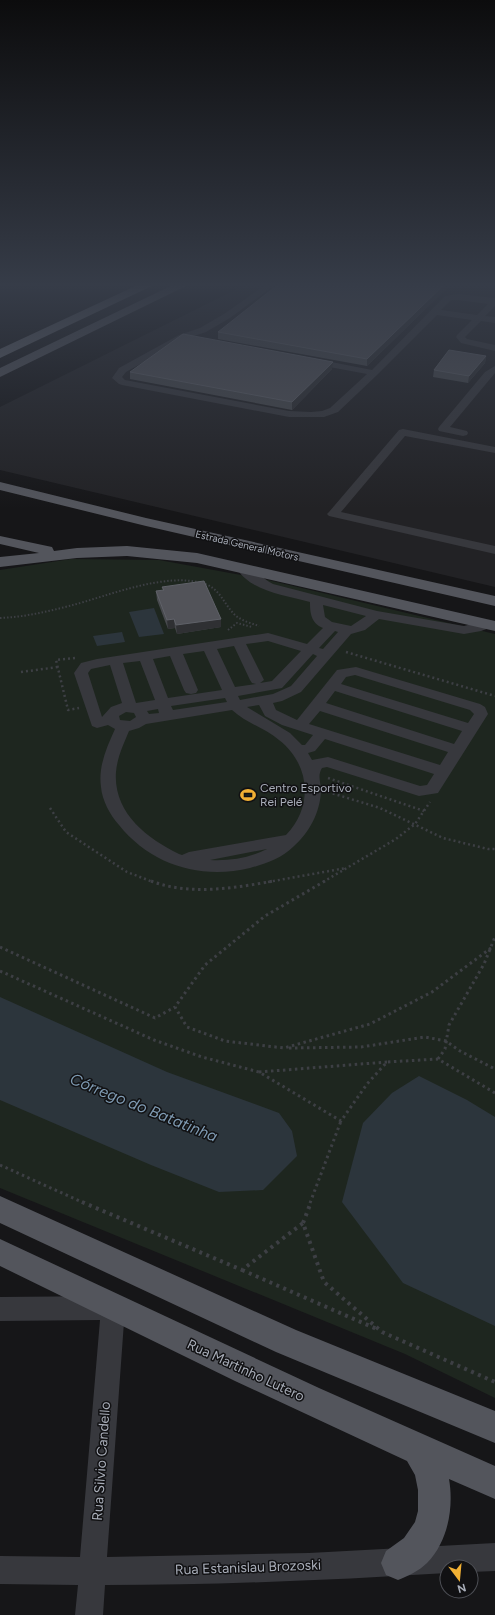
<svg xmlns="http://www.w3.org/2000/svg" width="495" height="1615" font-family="Figtree,sans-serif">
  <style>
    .built { fill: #222225 }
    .green { fill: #1e261f }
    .water { fill: #2c353c }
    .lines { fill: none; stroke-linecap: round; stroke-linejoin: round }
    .path-far3 { stroke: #3d3f44; stroke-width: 2; stroke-dasharray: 1.5 2; stroke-linecap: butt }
    .path-far2 { stroke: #3d3f44; stroke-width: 2.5; stroke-dasharray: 2 3; stroke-linecap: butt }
    .path-far1 { stroke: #3d3f44; stroke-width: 3; stroke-dasharray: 2.5 3.5; stroke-linecap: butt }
    .path { stroke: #3d3f44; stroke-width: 4; stroke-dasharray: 3 4.5; stroke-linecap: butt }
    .minor { fill: #37383d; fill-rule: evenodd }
    .major { fill: #53555c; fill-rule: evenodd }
    .highway { fill: #63666e; fill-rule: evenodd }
    .wall { fill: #47494d }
    .shaded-wall { fill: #2f3033 }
    .building { fill: #525359; stroke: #5f6168 }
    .labels { text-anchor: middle; stroke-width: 3; stroke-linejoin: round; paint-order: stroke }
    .far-street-label { font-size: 10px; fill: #a8adb8; stroke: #111113 }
    .poi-label { font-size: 12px; fill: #a8adb8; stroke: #111113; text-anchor: start }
    .near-street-label { font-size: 14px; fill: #a8adb8; stroke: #111113 }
    .near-water-label { font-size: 16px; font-style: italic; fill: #7f9bb3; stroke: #111113 }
  </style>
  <rect width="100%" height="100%" fill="#161618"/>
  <path class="built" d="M249,283h246v304l-495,-117v-63z"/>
  <path class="green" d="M71,559l88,1 109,20 227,54v764l-90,-44 -405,-166v-618z"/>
  <g class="water">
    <path d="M154,608l10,26 -25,3 -10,-25z"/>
    <path d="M122,632l3,10 -28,4 -4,-10z"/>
    <path d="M0,997l167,75 112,41 13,18 5,25 -34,34 -44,2 -68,-27 -151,-65z"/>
    <path d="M419,1076l48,24 28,17v209l-92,-43 -61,-81 21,-79 29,-30z"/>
  </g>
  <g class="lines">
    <g class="path-far3">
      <path d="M0,618c24,-1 46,-6 69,-12 40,-10 97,-35 136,-22 15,5 19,20 29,30 7,7 17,9 25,12"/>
      <path d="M228,630l9,-7 15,4"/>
    </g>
    <g class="path-far2">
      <path d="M346,652l149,44"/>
      <path d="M75,658l-19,2 12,50 11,-2"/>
      <path d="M21,672l37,-5"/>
      <path d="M328,778l96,33"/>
      <path d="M328,792l52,16 63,30 45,11h7"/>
      <path d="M50,808l16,24 61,40 26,10"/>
      <path d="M268,882l78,-14"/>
      <path d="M323,882l73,-43 19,-15 15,-22"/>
    </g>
    <g class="path-far1">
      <path d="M151,881c39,15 83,7 123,0"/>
      <path d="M325,881l-60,35 -60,49 -30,42 12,20 38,14 59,7 86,-24 62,-32 59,-44"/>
      <path d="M0,947l155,71 20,-11"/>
      <path d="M0,971l154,69 48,17 57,15 82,49 26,-37 20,-22 51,-3 57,34"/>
      <path d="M289,1048l72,-1 64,-10 21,4 14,10 35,18"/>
      <path d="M438,1059l7,-10 4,-24 35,-61 11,-27"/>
      <path d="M259,1072l128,-10"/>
      <path d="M0,1165l84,38"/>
      <path d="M310,1203l31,-82"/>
    </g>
    <g class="path">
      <path d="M82,1202l160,68 61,-47 21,59 58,50 113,50"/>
      <path d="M303,1223l8,-21"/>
      <path d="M242,1270l137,60"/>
    </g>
    <g class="minor">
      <path d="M268,283h9l-47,35 -24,14 -21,7 -59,33 -4,5 3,3 164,31 22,1 11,-1 8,-3 37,-34 -59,-11 -2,-2 2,-2 3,-1 61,12 73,-74 13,-2 37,4v8l-10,10 10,1v6l-14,-2 -16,16 2,2 28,6v6l-34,-8 -5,-6 1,-2 15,-15 -35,-5 -60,60 -39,37 -14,5h-35l-167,-32 -3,-1 -7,-6 7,-10 60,-33 21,-7 24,-14zM451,300h7l30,4 -11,11 -36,-5z"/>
      <path d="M466,283h15l1,1 -4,2 -11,-1z"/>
      <path d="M495,366v7l-45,54 17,4 1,2 -1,2 -4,1 -24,-5 -1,-2 1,-2 46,-55z"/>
      <path d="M403,429l92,18v6l-90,-17 -64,76 154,34v8l-166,-38 -2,-2 2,-2 70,-82z"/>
      <path d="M243,565c11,3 20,14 30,19l104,27 87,15 23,-6 5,1 2,3 -2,3 -11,4 -17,3 -85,-15 -14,11 -14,4 -50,58 -19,9 -9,2 3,7 21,10 40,-50 19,-3 124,37 5,3 3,7 -50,79 -19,3 -92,-29 -5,1c-5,8 -1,14 -1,23 -1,22 -12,42 -28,56 -11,11 -28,17 -43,21 -49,12 -99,-3 -131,-43 -9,-10 -17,-25 -18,-38 -3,-21 6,-40 14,-58l-7,-4 -11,3 -5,-2 -18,-53 7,-10 16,-4 171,-26 39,11 16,-16c-12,-5 -13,-15 -13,-26 -25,-7 -58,-10 -73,-33l2,-3zM323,605l43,11 -15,10 -19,-4 -7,-5zM335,631l3,1 -15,17 -4,-1zM268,641l33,10 -29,30 -12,2 4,-3 -18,-36zM234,646l16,34 2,3 4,1 -21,3 -18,-38zM204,651l18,39 -54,8 -15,-39 17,-3 14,34 2,3 5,1 5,-1 2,-3 -15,-36zM313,654l4,2 -26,30 -18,8 -33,6 -2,-4 44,-8zM140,661l15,39 -19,3 -13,-40zM110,665l12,38 -11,4 -9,10 -14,-44 3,-4zM355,675l115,35 4,4 -6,9 -127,-39 5,-7zM335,691l127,40 -8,13 -128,-41zM225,698l2,4 -54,8 -2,-4zM259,705l6,11 17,9 31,10 -8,10h-3l-12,-12 -43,-26zM158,709l1,4 -10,1 -2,-3zM232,710c14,13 33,18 47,30 31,24 35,66 7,95l-97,17 -7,3 -3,-1c-33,-16 -66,-42 -63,-82 1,-14 8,-29 13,-41l10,-3 7,-4zM320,711l128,41 -8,13 -131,-41zM126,712l8,1 2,4 -6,4 -10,-1 -1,-4zM325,739l109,35 -7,11 -7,1 -92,-29 -16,3 -4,-7 7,-2zM267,849c-18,9 -37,12 -57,11z"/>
      <path d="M113,1296l8,4 4,8 -18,249 202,-4 186,-10v28l-24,1v-5h-24v6c-114,7 -228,12 -342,12l-2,30h-28l3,-30 -78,-1v-28l80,1 20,-237 -100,1v-24z"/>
    </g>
    <g class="major">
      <path d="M177,283h12l-1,2 -188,92v-9z"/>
      <path d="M0,482l146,36 349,78v10l-349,-80 -146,-36z"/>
      <path d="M0,536l52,11 2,4 23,-3 50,-2 70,7 298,68v10l-298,-68 -70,-7 -50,2 -77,9v-10l39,-4 -39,-9z"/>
      <path d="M0,1196l296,134 199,81v32l-219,-91 -276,-129z"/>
      <path d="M0,1239l319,149 176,78v33l-46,-20c5,28 -1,63 -22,84 -8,8 -19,13 -29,17l-12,-5 -5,-12 5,-12 18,-13 11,-16 3,-11v-21l-3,-15 -8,-14 -172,-80 -235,-115z"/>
    </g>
    <path class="highway" d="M142,283h14l-2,2 -154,73v-9z"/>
  </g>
  <g class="wall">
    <path d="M451,284l-84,82 -149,-27v-7z"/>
    <path d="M486,356l-1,7 -17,20 -35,-6 1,-7z"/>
    <path d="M332,369l-40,41 -162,-31v-7z"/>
    <path d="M162,587l59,32v8l-44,7 -2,-6 -7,1 -11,-29 -1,-9h7z"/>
  </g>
  <g class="shaded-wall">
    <path d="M446,283h5v1l-84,82v-7z"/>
    <path d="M486,356l-1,7 -17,20 1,-7z"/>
    <path d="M333,362l-1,7 -40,41v-8z"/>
    <path d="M174,619l1,9 -7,1 -1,-9z"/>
    <path d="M221,619v8l-44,7 -1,-9z"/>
  </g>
  <g class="building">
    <path d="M280,283h166l-79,76 -149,-27z"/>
    <path d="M183,334l150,28 -41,40 -162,-30z"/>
    <path d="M449,350l37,6 -17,20 -35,-6z"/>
    <path d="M204,581l17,38 -45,6 -2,-6 -7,1 -11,-29 8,-1 -2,-3z"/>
  </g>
  <linearGradient id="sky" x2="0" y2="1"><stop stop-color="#0c0c0d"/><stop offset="0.56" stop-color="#363c48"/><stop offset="1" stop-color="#363c48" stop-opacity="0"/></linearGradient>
  <rect width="495" height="509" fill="url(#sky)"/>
  <defs>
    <symbol id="stadium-bare" viewBox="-9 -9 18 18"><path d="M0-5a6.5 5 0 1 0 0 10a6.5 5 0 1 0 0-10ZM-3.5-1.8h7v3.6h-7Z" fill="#f2b134" stroke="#111113" stroke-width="2.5" paint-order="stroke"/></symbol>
  </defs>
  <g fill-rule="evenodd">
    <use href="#stadium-bare" x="237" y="784" width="22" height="22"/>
  </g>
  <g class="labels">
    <g class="far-street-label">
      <text transform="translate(247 545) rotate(13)" y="4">Estrada General Motors</text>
    </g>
    <g class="poi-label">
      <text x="260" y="792">Centro Esportivo<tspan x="260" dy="14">Rei Pelé</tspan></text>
    </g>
    <g class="near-street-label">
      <text transform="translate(246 1370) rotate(25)" y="5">Rua Martinho Lutero</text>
      <text transform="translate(101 1461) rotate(-86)" y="5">Rua Silvio Candello</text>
      <text transform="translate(248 1567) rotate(-2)" y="5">Rua Estanislau Brozoski</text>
    </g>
    <g class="near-water-label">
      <text transform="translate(144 1107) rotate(22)" y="6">Córrego do Batatinha</text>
    </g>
  </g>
  <g transform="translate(459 1579) rotate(164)"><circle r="19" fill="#111113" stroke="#4d4f55"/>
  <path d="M0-3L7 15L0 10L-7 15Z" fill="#f2b134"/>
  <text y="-6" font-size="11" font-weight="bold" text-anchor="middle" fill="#a8adb8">N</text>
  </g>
</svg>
